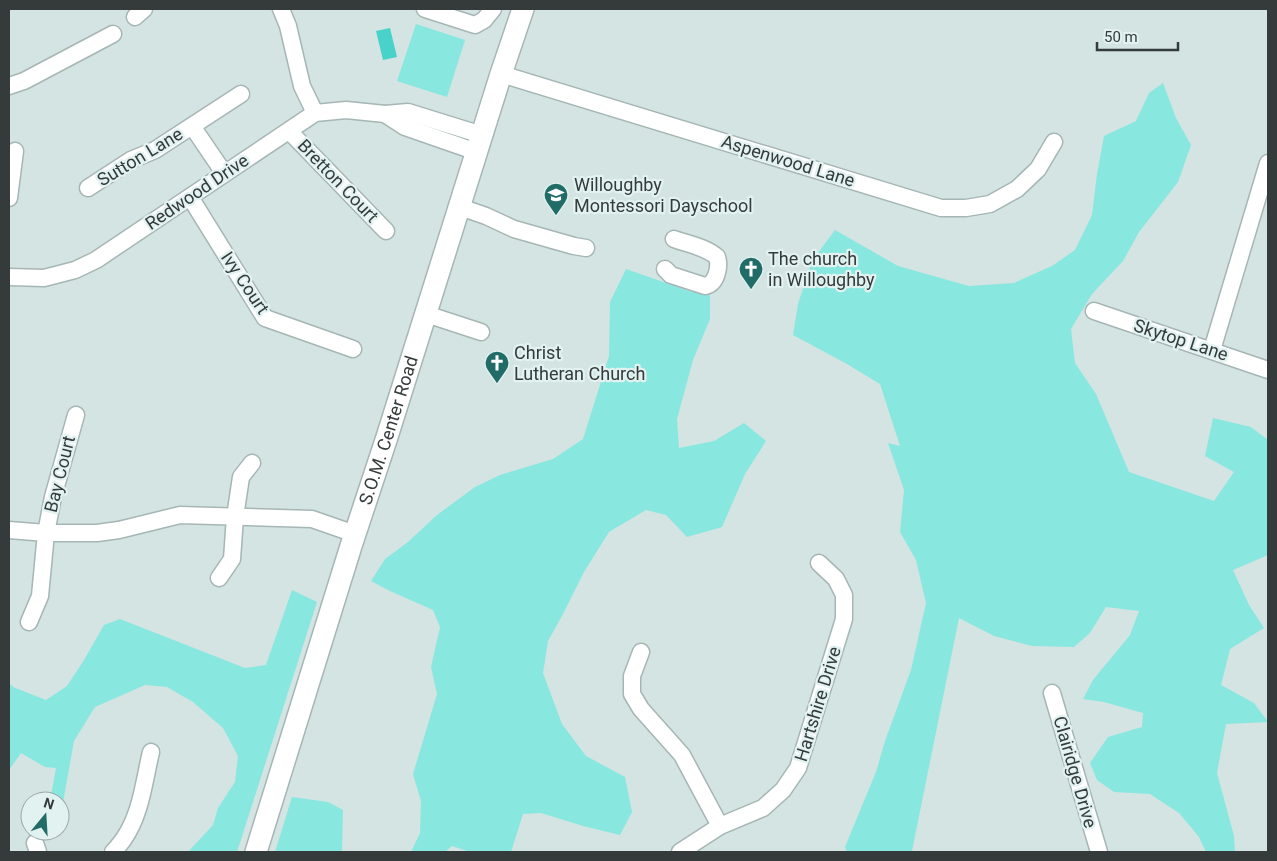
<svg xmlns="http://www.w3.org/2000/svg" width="1277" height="861" font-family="Roboto,sans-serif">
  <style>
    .green { fill: #88e7df }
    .water { fill: #48d2c9 }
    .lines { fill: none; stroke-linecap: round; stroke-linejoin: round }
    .minor-casing { stroke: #a6b6b4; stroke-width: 19 }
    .major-casing { stroke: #a6b6b4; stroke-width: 24 }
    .minor { stroke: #fff; stroke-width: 16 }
    .major { stroke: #fff; stroke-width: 21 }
    .labels { text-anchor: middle; stroke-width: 4.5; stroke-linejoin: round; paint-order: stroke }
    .street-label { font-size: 18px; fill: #353b3b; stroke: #e1f2f0 }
    .poi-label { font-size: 18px; fill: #353b3b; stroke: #e1f2f0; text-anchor: start }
  </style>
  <rect width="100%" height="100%" fill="#d3e4e3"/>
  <g class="green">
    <path d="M416,24l49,16 -18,57 -50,-16z"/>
    <path d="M1163,83l13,35 15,27 -13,37 -39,50 -16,29 -31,33 -21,35 4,34 21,31 33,78 85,29 20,-29 -29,-16 8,-38 38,9 17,13v115l-35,15 16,35 15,23 -34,21 -9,36 33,18 14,19 -42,2 -9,49 17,63 1,16h-29l-7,-15 -20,-24 -29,-19 -36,-2 -17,-12 -7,-17 18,-26 34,-10 1,-14 -39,-11 -21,-3 10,-19 37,-45 9,-24 -33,-4 -16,26 -16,14 -42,-1 -38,-10 -35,-18 -47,233 -2,1h-63l-2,-5 31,-75 9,-31 26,-71 15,-67 -10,-43 -16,-28 4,-42 -16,-47 12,3 -20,-62 -33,-20 -54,-29 5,-31 14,-43 23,-31 63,36 71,20 45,-3 38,-17 23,-16 17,-35 5,-41 7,-38 32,-15 13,-28z"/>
    <path d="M626,269l66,23 18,-7v34l-17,41 -16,59 2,29 35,-7 30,-18 22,18 -21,33 -23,53 -35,10 -21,-22 -20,-5 -37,22 -25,40 -21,42 -15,27 -5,32 19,51 24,32 39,21 7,35 -12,23 -37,-9 -42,-13 -18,1 -12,38h-41l-18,-6 -7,6h-34l9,-19 1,-32 -8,-27 24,-80 -6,-27 9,-40 -7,-17 -43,-19 -19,-10 14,-22 23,-17 29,-27 38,-28 25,-12 53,-16 30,-20 26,-83 1,-54z"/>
    <path d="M292,590l25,12 -80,250h-49l25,-27 5,-17 17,-26 3,-26 -15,-28 -30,-26 -26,-15 -22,-2 -50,22 -21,34 -14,78v-18h-10l6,-33 -11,-1 -24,-14 -12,17v-87l4,4 33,13 21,-14 17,-26 20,-35 16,-6 125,49 21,-3z"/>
    <path d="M292,797l36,5 15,8 -1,42h-67z"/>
  </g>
  <path class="water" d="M390,28l7,29 -14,3 -7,-29z"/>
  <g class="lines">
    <defs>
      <g id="minor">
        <path d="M281,9l7,17 14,60 13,27"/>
        <path d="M425,9l50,16 9,-5 9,-11"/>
        <path d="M135,17l9,-8"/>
        <path d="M501,74l440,134h25l24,-4 27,-15 21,-20 16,-27"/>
        <path d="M9,86l15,-5 89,-47"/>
        <path d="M385,114l20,13 72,25"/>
        <path d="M192,126l32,47"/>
        <path d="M289,131l97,100"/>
        <path d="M88,188l43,-28 24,-10 86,-56"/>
        <path d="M190,197l75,121 88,31"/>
        <path d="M9,198l6,-47"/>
        <path d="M460,207l26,9 28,13 60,17 12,2"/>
        <path d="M665,269l6,6 34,11c12,-2 15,-20 12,-29 -11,-10 -29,-13 -43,-18"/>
        <path d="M9,277l35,1 31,-8 21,-10 219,-147 31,-3 39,4 23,-2 74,23"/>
        <path d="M1094,311l174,59"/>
        <path d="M426,314l55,18"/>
        <path d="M1212,350l56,-187"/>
        <path d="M9,530l37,3h51l22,-3 61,-15 132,4 43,15"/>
        <path d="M219,578l13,-19 3,-42 6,-40 11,-14"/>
        <path d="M29,622l11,-26 6,-63 7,-36 23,-82"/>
        <path d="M641,652l-9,24v18l9,15 41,46 38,71"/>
        <path d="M1052,693l47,159"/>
        <path d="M35,843l3,9"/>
        <path d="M113,852c4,-4 7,-8 10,-12 18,-25 21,-59 28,-88"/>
        <path d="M680,852l40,-26 43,-18 20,-18 15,-22 46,-149v-24l-8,-16 -17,-16"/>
      </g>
      <g id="major">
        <path id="s1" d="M256,852l95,-306 36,-109 114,-363 22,-65"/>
      </g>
    </defs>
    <use href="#minor" class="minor-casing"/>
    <use href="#major" class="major-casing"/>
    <use href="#minor" class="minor"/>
    <use href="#major" class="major"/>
  </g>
  <defs>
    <symbol id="school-pin" viewBox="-11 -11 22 30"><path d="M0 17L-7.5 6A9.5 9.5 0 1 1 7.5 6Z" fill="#216c67" stroke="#e1f2f0"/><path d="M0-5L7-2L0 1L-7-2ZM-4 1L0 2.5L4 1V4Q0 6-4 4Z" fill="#fff"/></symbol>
    <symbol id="church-pin" viewBox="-11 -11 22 30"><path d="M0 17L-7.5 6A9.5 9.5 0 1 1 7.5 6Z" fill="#216c67" stroke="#e1f2f0"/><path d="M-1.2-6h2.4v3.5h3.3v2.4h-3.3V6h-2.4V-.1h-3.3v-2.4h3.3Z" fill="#fff"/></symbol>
  </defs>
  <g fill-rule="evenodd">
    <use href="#school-pin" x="542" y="181" width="28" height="38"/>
    <use href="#church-pin" x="737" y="255" width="28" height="38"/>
    <use href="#church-pin" x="483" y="349" width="28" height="38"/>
  </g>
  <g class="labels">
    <g class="street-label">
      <text transform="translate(140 157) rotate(-31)" y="6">Sutton Lane</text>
      <text transform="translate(788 161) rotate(17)" y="6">Aspenwood Lane</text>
      <text transform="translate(338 181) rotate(46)" y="6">Bretton Court</text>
      <text transform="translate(197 192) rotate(-34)" y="6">Redwood Drive</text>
      <text transform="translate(245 283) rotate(56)" y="6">Ivy Court</text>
      <text transform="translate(1181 340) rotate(18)" y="6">Skytop Lane</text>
      <text dy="6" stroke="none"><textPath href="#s1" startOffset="442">S.O.M. Center Road</textPath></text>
      <text transform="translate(60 474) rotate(-76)" y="6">Bay Court</text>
      <text transform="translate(818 704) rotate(-73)" y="6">Hartshire Drive</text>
      <text transform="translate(1075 772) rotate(74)" y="6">Clairidge Drive</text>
    </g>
    <g class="poi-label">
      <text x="574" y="191">Willoughby<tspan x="574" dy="21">Montessori Dayschool</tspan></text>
      <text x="768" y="265">The church<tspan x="768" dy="21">in Willoughby</tspan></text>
      <text x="514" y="359">Christ<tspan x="514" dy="21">Lutheran Church</tspan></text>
    </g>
  </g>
  <rect width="1277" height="861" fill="none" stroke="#353b3b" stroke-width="20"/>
  <g transform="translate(45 816) rotate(18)"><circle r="24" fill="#e1f2f0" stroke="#9ca9a8"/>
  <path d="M0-4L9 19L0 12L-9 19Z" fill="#216c67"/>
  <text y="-8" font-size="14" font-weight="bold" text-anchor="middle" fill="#353b3b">N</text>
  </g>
  <path d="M1097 42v8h81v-8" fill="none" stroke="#353b3b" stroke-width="2.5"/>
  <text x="1104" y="42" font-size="15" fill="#353b3b" stroke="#e1f2f0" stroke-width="4" paint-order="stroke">50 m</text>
</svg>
